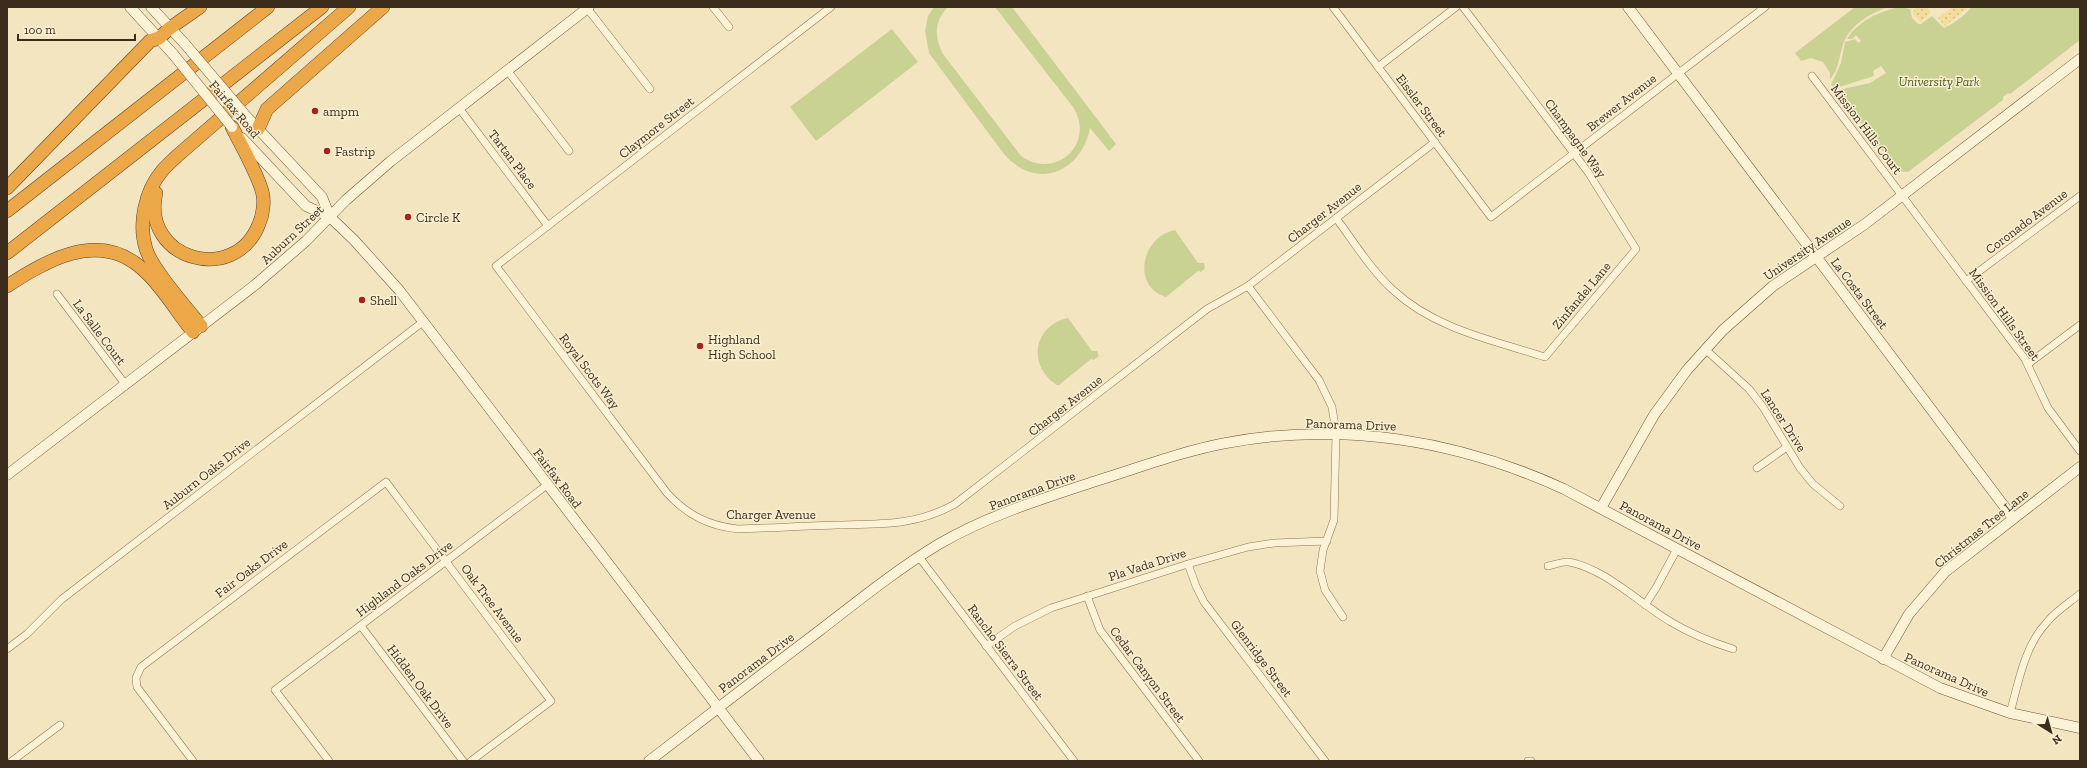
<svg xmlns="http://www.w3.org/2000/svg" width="2087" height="768" font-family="'Zilla Slab',serif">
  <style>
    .sand { fill: url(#sand-dots) }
    .park { fill: #c9d293 }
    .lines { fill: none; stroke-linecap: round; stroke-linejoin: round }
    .street-casing { stroke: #8e7556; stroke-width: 8 }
    .secondary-casing { stroke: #705639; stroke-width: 11 }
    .highway-casing { stroke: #5b432b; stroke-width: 14 }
    .street { stroke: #fcf2d5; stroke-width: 7 }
    .secondary { stroke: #fcf2d5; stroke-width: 10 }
    .highway { stroke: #eca848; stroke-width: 13 }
    .secondary-bridge-casing { stroke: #705639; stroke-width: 11; stroke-linecap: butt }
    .secondary-bridge { stroke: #fcf2d5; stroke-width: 10 }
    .poi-dot { fill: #a4221f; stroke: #f9efd1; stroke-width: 1.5 }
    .labels { text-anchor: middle; stroke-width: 3; stroke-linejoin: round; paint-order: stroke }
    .park-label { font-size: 13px; font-style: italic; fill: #4b5b20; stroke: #f9efd1 }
    .street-label { font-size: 13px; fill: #3c2c1c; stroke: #f9efd1 }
    .poi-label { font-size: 13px; fill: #3c2c1c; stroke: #f9efd1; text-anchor: start }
  </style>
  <defs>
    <pattern id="sand-dots" width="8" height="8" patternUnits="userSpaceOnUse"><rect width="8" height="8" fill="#f2dd9a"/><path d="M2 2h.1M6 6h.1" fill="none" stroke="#d0be84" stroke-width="1.8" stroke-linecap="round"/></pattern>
  </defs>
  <rect width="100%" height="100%" fill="#f3e5c0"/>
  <g class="sand">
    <path d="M1918,7h9l4,6 -11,9 -8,-10z"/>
    <path d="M1950,7h19l-24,19 -7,-8 13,-10z"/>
  </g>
  <g class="park">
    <path d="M934,7h14c-14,14 -14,30 -5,47l78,102c35,25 75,-13 52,-49l-78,-100h17l104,137 -7,7 -19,-23c-9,45 -54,63 -86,26l-75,-101 -4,-22 3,-15z"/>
    <path d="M1855,7h34c-20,6 -42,20 -47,41 -3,10 -4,23 -12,31v-6l-7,-11 -12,-4 -10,3 -6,-8z"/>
    <path d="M1900,7l10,2 2,9 6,6h3l11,-8 12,12c7,-3 24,-14 27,-21h109v33l-70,54 -2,-1 -5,4v3l-95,72 -10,-1 -61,-79 6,-3 27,-6 16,-10 -5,-7 -8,5 1,5 -38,12 -5,-3 10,-22 4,-21 10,-3 3,4 3,-2 -5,-6 -4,4h-5c11,-18 33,-28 53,-32z"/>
    <path d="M892,29l26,33 -102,79 -26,-34z"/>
    <path d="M1175,230l23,33h6l1,5 -4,4 -3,-1 -32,26c-34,-9 -26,-60 9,-67z"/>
    <path d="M1068,318l24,33h5l2,5 -5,4 -3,-1 -32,26h-2c-30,-20 -24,-59 11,-67z"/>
  </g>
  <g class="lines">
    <defs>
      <g id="street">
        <path d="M713,7l16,20"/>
        <path d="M831,7l-335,259 171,227c20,22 42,33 71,36 33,-1 66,-3 98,-4 44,-1 80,1 119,-21l252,-195 41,-23 187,-144"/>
        <path d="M1333,7l158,210 274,-210"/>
        <path d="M587,8l63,81"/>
        <path d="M1378,67l78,-60"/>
        <path d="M507,70l62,81"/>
        <path d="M1812,76l213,283 23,49 32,43"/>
        <path d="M459,108l89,118"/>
        <path d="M1336,218c18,24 35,52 57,72 42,39 99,50 152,67l91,-108 -48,-77 -125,-165"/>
        <path d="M1966,281l114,-85"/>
        <path d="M1248,286l71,94 13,27 4,26 -2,87 -11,30 -3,21 5,19 18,27"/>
        <path d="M57,294l68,90"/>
        <path d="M1705,349l44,40 14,18 37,61 13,16 27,22"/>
        <path d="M2028,364l52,-39"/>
        <path d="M1757,468l30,-21"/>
        <path d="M919,557l155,204"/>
        <path d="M1188,564l8,22 8,16 121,159"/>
        <path d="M1548,566c6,-1 15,-5 21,-4 37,7 71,42 102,60 20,12 40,20 62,27"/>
        <path d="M1087,596l13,34 99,131"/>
        <path d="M1645,605l11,-17 21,-39"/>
        <path d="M361,626l102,135"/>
        <path d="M986,646l29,-20 36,-18 137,-44 60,-17 26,-4 53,-2"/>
        <path d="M7,649l20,-15 35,-35 362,-278"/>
        <path d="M2010,713c9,-32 14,-66 37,-91 9,-11 22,-19 33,-28"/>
        <path d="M12,761l48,-36"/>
        <path d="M193,761l-56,-74 -1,-9 5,-11 245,-185 165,219 -80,60"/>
        <path d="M329,761l-54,-71 272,-205"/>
        <path d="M1528,761h3"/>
      </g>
      <g id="secondary">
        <path d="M130,7l43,47"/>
        <path d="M151,7l34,37"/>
        <path d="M1628,7l385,511"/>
        <path d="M246,116l76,81 8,20"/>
        <path d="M242,138l64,68 24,11 24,23 45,50 360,471"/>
        <path d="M7,475l248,-190 51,-44 40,-41 45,-39 198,-154"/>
        <path d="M1601,508l53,-93 33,-45 36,-40 50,-44 92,-62 215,-165"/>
        <path d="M1883,659l26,-45 36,-42 135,-105"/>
        <path d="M649,761c56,-43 113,-87 170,-130 39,-30 77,-61 120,-87 50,-29 105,-46 160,-64 42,-13 84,-29 127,-37 116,-22 231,-3 338,46l376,199 70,25 70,15"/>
      </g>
      <g id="highway">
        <path d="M258,129l9,-20 116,-102"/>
        <path d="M7,188l143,-147 9,-3 11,-10 30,-21"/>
        <path d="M156,193c-15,67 79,93 103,31 4,-9 6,-24 3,-33 -5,-18 -21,-46 -30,-64"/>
        <path d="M7,211l261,-204"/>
        <path d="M7,253l315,-246"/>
        <path d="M7,286c39,-25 89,-55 132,-20 21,17 37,45 54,66"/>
        <path d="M201,326c-14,-18 -49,-57 -55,-77 -8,-25 -1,-58 16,-78 4,-5 10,-10 15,-15l172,-149"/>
      </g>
    </defs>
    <use href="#street" class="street-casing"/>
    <use href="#secondary" class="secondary-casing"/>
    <use href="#highway" class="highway-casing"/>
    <use href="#street" class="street"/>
    <use href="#secondary" class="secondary"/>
    <use href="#highway" class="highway"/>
    <defs>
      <g id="secondary-bridge">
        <path d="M185,44l61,72"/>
        <path d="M173,54l59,73"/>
      </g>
    </defs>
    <use href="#secondary-bridge" class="secondary-bridge-casing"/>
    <use href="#secondary-bridge" class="secondary-bridge"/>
  </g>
  <g class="poi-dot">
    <circle cx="315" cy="111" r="4"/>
    <circle cx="327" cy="151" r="4"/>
    <circle cx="408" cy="217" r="4"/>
    <circle cx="362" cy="300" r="4"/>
    <circle cx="700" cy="346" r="4"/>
  </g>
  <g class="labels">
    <g class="park-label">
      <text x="1939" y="86">University Park</text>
    </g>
    <g class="street-label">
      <text transform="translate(1621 102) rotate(-38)" y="5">Brewer Avenue</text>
      <text transform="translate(1422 105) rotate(53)" y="5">Eissler Street</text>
      <text transform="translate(235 109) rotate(50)" y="5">Fairfax Road</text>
      <text transform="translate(656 127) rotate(-38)" y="5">Claymore Street</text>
      <text transform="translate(1867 129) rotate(53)" y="5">Mission Hills Court</text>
      <text transform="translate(1576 138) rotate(54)" y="5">Champagne Way</text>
      <text transform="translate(513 159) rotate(53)" y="5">Tartan Place</text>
      <text transform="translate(1324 212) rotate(-38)" y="5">Charger Avenue</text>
      <text transform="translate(2026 221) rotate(-37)" y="5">Coronado Avenue</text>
      <text transform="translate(292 234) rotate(-43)" y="5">Auburn Street</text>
      <text transform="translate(1807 248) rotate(-34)" y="5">University Avenue</text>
      <text transform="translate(1860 293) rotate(53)" y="5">La Costa Street</text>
      <text transform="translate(1581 295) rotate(-50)" y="5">Zinfandel Lane</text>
      <text transform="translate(2005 314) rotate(54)" y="5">Mission Hills Street</text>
      <text transform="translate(100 332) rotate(53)" y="5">La Salle Court</text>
      <text transform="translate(590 371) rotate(53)" y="5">Royal Scots Way</text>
      <text transform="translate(1065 405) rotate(-38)" y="5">Charger Avenue</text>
      <text transform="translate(1784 420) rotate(57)" y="5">Lancer Drive</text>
      <text transform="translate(1351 424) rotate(2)" y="5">Panorama Drive</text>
      <text transform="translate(206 473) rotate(-38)" y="5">Auburn Oaks Drive</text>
      <text transform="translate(558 478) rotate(53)" y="5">Fairfax Road</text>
      <text transform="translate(1032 490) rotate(-20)" y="5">Panorama Drive</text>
      <text x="771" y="519">Charger Avenue</text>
      <text transform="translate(1661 525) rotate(28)" y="5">Panorama Drive</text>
      <text transform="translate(1981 528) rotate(-39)" y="5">Christmas Tree Lane</text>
      <text transform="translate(1147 564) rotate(-18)" y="5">Pla Vada Drive</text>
      <text transform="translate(251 568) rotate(-37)" y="5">Fair Oaks Drive</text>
      <text transform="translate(404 578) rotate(-37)" y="5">Highland Oaks Drive</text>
      <text transform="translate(493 603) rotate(53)" y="5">Oak Tree Avenue</text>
      <text transform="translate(1006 652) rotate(53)" y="5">Rancho Sierra Street</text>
      <text transform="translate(1262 658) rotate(53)" y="5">Glenridge Street</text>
      <text transform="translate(756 662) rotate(-37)" y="5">Panorama Drive</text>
      <text transform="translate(1148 674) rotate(53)" y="5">Cedar Canyon Street</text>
      <text transform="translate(1947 674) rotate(24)" y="5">Panorama Drive</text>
      <text transform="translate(421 686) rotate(53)" y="5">Hidden Oak Drive</text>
    </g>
    <g class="poi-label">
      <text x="323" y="116">ampm</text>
      <text x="335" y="156">Fastrip</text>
      <text x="416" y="222">Circle K</text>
      <text x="370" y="305">Shell</text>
      <text x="708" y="344">Highland<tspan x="708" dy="15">High School</tspan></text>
    </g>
  </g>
  <rect width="2087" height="768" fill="none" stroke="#3c2c1c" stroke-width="16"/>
  <g transform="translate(2051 732) rotate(143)" stroke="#f9efd1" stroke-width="3" paint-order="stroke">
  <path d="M0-3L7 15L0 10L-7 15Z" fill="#3c2c1c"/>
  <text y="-6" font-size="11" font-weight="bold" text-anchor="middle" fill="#3c2c1c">N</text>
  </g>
  <path d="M18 34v6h117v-6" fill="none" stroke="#3c2c1c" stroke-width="2"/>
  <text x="24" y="34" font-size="12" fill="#3c2c1c" stroke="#f9efd1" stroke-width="3" paint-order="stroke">100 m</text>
</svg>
